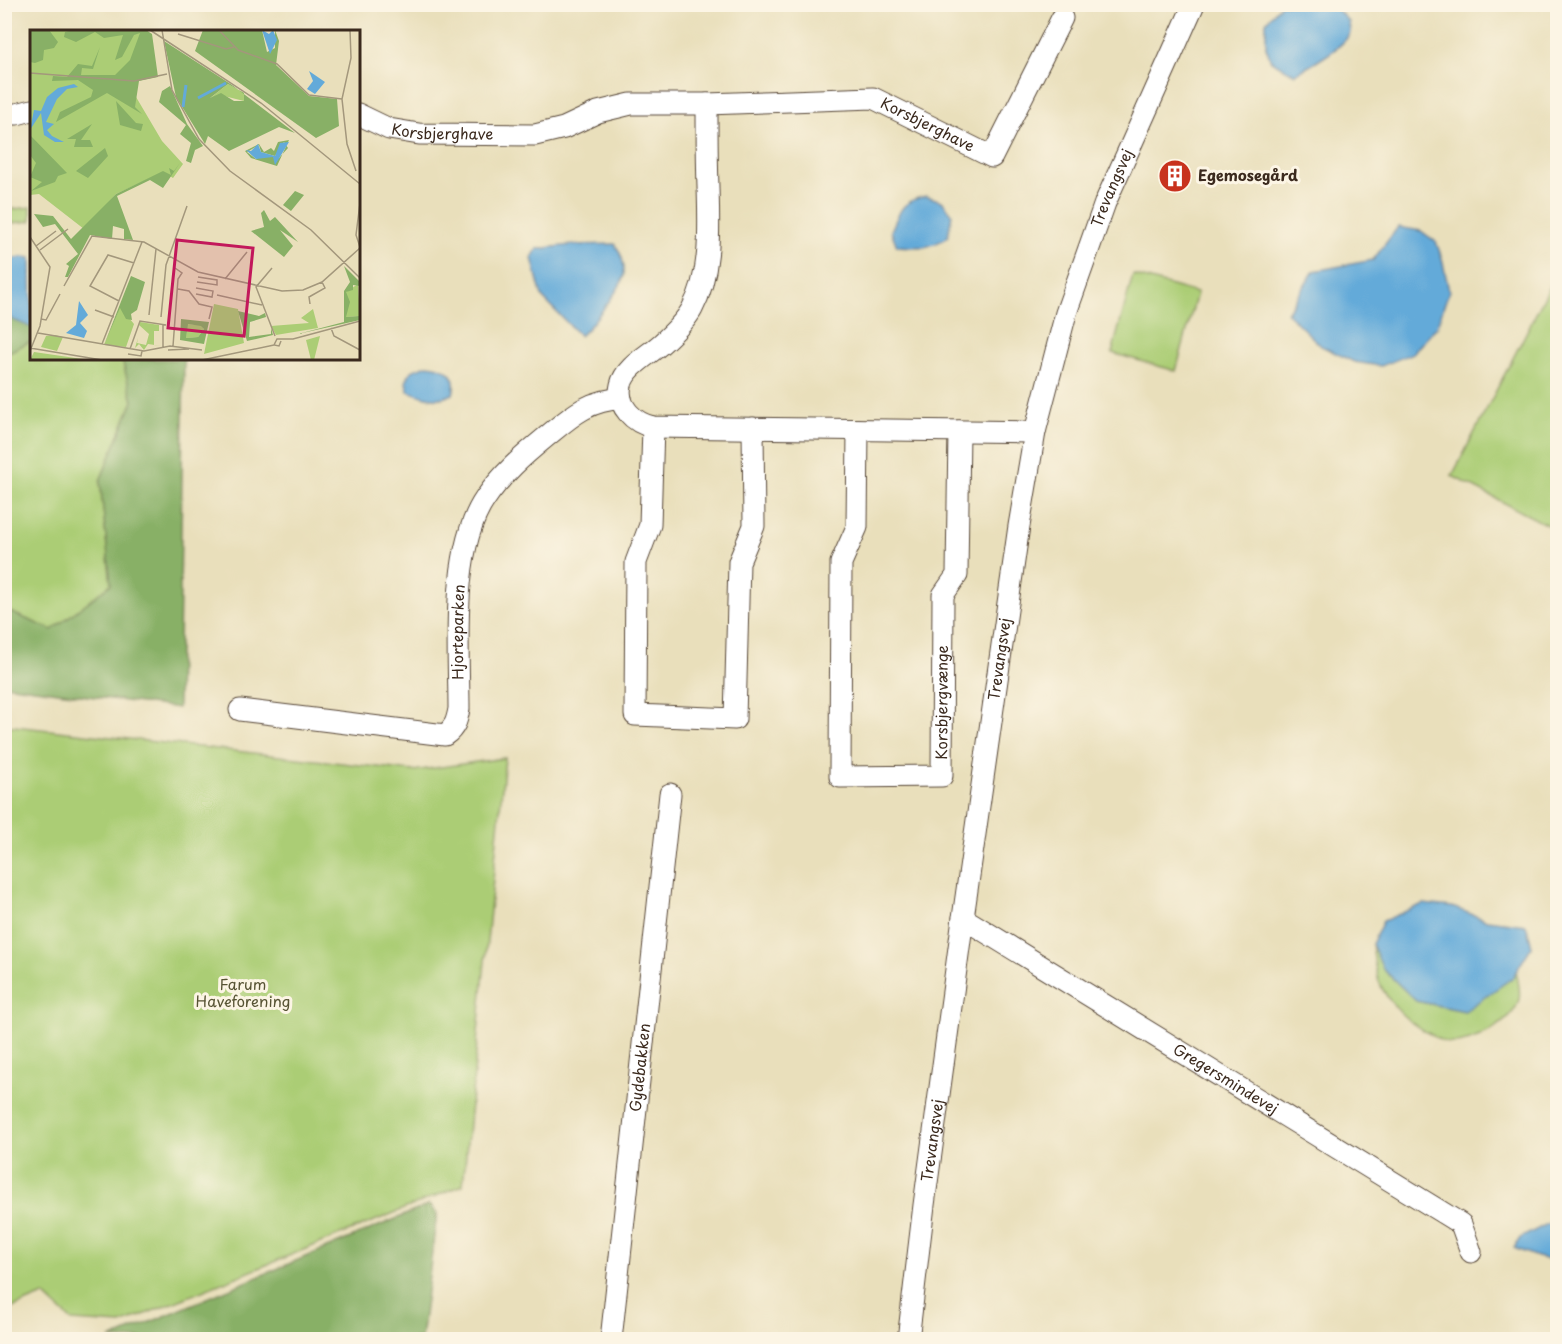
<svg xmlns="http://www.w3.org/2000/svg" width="1562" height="1344" font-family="'Playpen Sans',sans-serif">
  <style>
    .green { fill: #abcd75; stroke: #737c4a; stroke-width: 1.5 }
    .forest { fill: #88b066; stroke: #626d42; stroke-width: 1.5 }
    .water { fill: #63aad9; stroke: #4f6a7c; stroke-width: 1.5 }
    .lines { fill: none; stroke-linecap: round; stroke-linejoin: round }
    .minor-casing { stroke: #554536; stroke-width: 23 }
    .minor { stroke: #fff; stroke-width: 21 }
    .labels { text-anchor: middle; stroke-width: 6; stroke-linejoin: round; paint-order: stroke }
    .street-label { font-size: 15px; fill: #3b2a1e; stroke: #fcf5e5 }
    .poi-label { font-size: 15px; font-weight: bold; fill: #3b2a1e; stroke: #fcf5e5; text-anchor: start }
    .park-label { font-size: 15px; fill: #575334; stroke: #fcf5e5 }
    .inset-river { fill: none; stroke: #63aad9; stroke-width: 3 }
    .inset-road { fill: none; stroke: #a3977c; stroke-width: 1.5 }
    .view { fill: #c2185b; fill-opacity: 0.15; stroke: #c2185b; stroke-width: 3 }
    .inset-edge { fill: none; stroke: #3b2a1e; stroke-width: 3 }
  </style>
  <rect width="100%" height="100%" fill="#fcf5e5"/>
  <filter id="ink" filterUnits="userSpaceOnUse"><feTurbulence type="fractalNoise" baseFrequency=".0167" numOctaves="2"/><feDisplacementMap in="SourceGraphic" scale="12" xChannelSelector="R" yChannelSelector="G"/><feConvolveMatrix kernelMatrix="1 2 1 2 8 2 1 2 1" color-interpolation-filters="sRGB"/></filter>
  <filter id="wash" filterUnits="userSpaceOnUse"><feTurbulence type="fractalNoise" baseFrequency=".008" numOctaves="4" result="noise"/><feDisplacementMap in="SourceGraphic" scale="24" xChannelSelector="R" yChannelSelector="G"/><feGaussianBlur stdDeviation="1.35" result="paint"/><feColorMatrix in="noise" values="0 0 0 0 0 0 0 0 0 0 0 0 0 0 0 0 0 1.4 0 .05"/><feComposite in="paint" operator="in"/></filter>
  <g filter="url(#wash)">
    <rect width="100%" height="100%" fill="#e9dfbb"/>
    <g class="green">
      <path d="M31,207v14l-26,3v-14z"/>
      <path d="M1557,273h1l-1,257 -105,-54z"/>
      <path d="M1133,275l64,18 -21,78 -64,-18z"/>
      <path d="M31,341l1,17 90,1 11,42 -33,80 11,103 -59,46 -47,-20 -1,-256z"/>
      <path d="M5,725l408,46 92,-13 -42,427 -342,139 -49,-3 -28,-26 -39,16z"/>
      <path d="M1372,944l11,25 33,32 48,10 48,-33 4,-7c2,9 5,20 3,28 -5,23 -47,46 -70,44 -7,0 -15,-7 -21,-10 -22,-11 -47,-36 -52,-62 -2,-9 -3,-18 -4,-27z"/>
    </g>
    <g class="forest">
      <path d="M4,305l7,14 21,8 -1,14 -26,13z"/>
      <path d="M122,359h62l-6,349 -173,-23v-75l47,20 59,-46 -11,-103 33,-80z"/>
      <path d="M429,1205l8,8 -16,126h-311z"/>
    </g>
    <g class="water">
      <path d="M1281,4l52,1 16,17c0,3 1,6 1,10 -3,14 -42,35 -55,42l-24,-13 -5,-14v-25z"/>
      <path d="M926,196l16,5 10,13 -4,22c-18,14 -29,11 -51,10l-6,-15c9,-21 11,-30 35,-35z"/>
      <path d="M1398,227l23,4 15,11 6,16 7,33 -12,35 -24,27 -32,13 -27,-4 -33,-16 -34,-33 27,-42 59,-11z"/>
      <path d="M615,244c6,10 10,19 9,31 -1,11 -34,52 -44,61l-38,-39 -10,-39 5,-9 34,-4z"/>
      <path d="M22,257l9,1 1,69h-2l-19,-8 -6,-14v-37l2,-8z"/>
      <path d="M427,365c17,1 32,9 26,29 -16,8 -29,3 -45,-3l-2,-9 5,-11z"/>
      <path d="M1423,904l29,3 35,13 39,5 6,21 -20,32 -47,33 -49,-10 -33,-32 -11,-25 11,-23z"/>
      <path d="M1557,1219v43l-20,-5 -23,-9 6,-10z"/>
    </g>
  </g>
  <g filter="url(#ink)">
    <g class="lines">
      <defs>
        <g id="minor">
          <path d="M707,104c0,28 0,55 1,83 1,40 4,85 -16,122 -6,11 -20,25 -30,34 -13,12 -37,24 -41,42 -5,21 13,38 32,42l382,5"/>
          <path d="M4,114h13l15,-4"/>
          <path id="s1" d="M358,114l31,15 30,5 116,1 29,-7 34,-16 33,-8h76l166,-6 119,59 70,-139"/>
          <path d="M653,427l-3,98 -14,37 -1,153 100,4 4,-157 15,-36 -1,-98"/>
          <path id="s2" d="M858,430l-1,97 -16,36 -1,214 102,-1 1,-181 14,-20 2,-144"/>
          <path id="s3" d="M240,710l205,25c10,-7 12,-15 14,-26 0,-61 -9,-159 26,-210 17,-25 38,-43 61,-62 23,-19 43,-38 75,-38"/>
          <path id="s4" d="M963,918l498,306 10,28"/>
          <path id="s5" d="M611,1340l59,-546"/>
          <path id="s6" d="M908,1340l16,-135 39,-287 56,-392 16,-94 31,-119 39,-110 89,-199"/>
        </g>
      </defs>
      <use href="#minor" class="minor-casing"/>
      <use href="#minor" class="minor"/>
    </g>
  </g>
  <defs>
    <symbol id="building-disc" viewBox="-11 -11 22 22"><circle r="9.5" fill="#c8321e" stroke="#fcf5e5"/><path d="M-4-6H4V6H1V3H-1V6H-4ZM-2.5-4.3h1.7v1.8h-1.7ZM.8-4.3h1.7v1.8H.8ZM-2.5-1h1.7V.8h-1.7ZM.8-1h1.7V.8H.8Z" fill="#fff"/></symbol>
  </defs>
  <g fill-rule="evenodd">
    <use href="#building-disc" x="1156" y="157" width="38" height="38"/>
  </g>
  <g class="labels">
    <g class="street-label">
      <text dy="5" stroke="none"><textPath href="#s1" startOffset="585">Korsbjerghave</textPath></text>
      <text dy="5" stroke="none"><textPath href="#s1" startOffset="88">Korsbjerghave</textPath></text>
      <text dy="5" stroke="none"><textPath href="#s6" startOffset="1173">Trevangsvej</textPath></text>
      <text dy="5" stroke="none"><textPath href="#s3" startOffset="314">Hjorteparken</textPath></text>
      <text dy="5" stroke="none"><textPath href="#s6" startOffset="687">Trevangsvej</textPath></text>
      <text dy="5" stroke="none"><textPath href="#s2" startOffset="526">Korsbjergvænge</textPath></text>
      <text dy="5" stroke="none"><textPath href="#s5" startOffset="274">Gydebakken</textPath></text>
      <text dy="5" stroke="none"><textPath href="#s4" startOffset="308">Gregersmindevej</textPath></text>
      <text dy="5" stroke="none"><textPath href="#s6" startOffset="201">Trevangsvej</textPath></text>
    </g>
    <g class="poi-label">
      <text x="1198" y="181">Egemosegård</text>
    </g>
    <g class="park-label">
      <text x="243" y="990">Farum<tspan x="243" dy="17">Haveforening</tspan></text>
    </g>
  </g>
  <g transform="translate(30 30)">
    <rect width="330" height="330" fill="#e9dfbb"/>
    <path d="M0,0h114l-18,50 36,61 21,23 -10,14 -10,-6 -47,22 -32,35 -45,-35 -9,1zM198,54l16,9v8l-20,-5 -15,3zM328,254l2,32 -14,1v-25zM184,274l24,5 6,34 -40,11zM90,277l14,17 -8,23 -22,-2zM283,279l5,19 -42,7 -5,-9 38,-3 -8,-5zM110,292l19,3v6h-5v14l8,1 -14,-2 -4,6 -5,-6 -4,4 3,-10 -1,5 9,2 3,-11 -10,-9zM157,294l14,1 3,4 -6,8 -12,1zM25,305l8,2 -6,14 -16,-4 5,-11zM290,306l-6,24h-3l-5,-20zM4,322l55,8h-59z" fill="#abcd75"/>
    <path d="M0,0h19l9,12 -4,6 -10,2 -1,10 -8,3 -5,-1zM43,0h73l6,4 6,43 -19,4 -4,26 7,7 -35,-21 -51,29 4,-10 31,-15 2,-7 -15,-10 -26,1 1,-5 14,1 11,-13 14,2 8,-19 -7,22 -11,-1 -1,7h34l15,-15 10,-27 -6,2 -12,22 -7,3 8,-25 -19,3 -9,-6 -19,10 -12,-5 1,-5zM173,0h59l5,22 8,-4v-18l4,11 -3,24 33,31 28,3 2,27 -23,12 -121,-87zM134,11l68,44 63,48 -16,-6 -50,24 -21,-15 -3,8 -29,-47zM198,54l16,9v8h-10l-13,-8 -11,5zM140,56l17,38 16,22 -8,4 -4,13 -5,-2 5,-18 -11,-9 6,-9 -27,-23 3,-11zM86,71l20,22 7,1 -2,7 -21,-6zM62,94l-11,16h9l3,7h-19l2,-8h-9zM0,105l37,38 -9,3 -3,6 -24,9 11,-9 -12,-5 6,-14 -6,-8zM259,110l-12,26 -26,-8 -6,-7 14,-7 5,8 7,-4 3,3 4,-9zM254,112l4,6 -9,10 -15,-3 -8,4 -9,-7 12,-7 2,7 14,4zM75,118l3,8 -20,22 -12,-7zM150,133l-17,25 -13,-8 -33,16 16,44 -9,-1v-10l-11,-3 -1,13 -22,-4 -22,42h-3l4,-11 -3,-2 12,-10 -23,-30 -12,3 -9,-13 19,2 18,23 45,-45 47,-23 8,4 -2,-7 5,3zM265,161l9,4 -13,16 -8,-6zM234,180l6,11 5,-4 23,25 -18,-12 13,16 -9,11 -33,-26 13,-4 -3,-14zM314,236l16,16v4l-7,-1v5l-7,2 4,10 -4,15 13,-1 1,4 -62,14 46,-12v-31l6,-9zM101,246l14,6 -8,28 -6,4 1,6 -6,-1 -6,-11 -16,37zM208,281l21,5 6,-3 1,4 -16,5 -1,15 22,-3v-6l2,7 -26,6zM151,289l28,3 -5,22 -24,-4zM158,294l13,2 3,3 -6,8 -12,1z" fill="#88b066" fill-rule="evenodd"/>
    <path d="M232,0l7,4 4,-4 4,10 -7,14zM279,41l16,11 -10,12 -8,-5 6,-8zM44,54l4,3 -11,2 -10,10 -11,23 8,2 -7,6 5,6 12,6h-9l-11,-7 -3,-22 -11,17 4,-20 7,1 6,-14 11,-9zM259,112l-14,23 -2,-8 -17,2 -10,-9 5,1 7,-7 3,8 14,4 5,-13zM49,271l9,14 -8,8 7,8 -3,7 -18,-5 10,-8z" fill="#63aad9"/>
    <path class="inset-river" d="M168,68l28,-15M153,77l3,-22"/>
    <path class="inset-road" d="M120,0l111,73 99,81M132,0l10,60 27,49 31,32 81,59 49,48M189,0l19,20 39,14 32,31 33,4M320,0l1,28 -9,41 5,45 9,27M148,4l48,15 8,-2M0,43l104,8 33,-7M330,173l-4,32 4,12M0,207l20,30 -10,59 -10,25M6,216l20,-15M10,220l28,-21M242,238l-16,19 19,49M195,249l22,-27M167,252l20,3v-5l-19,-3M34,256l28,-50 52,6 54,30 84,19 21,-1 19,-8 38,-34M148,259l11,2 10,13 13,3 -3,12M166,264l16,3 1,-6 -17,-3M187,265l45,10M89,271l-29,-15 18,-31 26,8M280,274l-1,-7 16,-9 -3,-6M65,280l19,7M119,285l7,-66M131,287l5,-52 21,-59M11,289l5,1 14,-26M301,298l3,8 26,14M8,303l106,18 26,-5 32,4M251,311l-2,5 -5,-1 3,-6h16l67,-18M72,314l40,-102M143,316l5,-67 4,-6 -7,-5M133,317v-23M0,318l72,12M100,319l10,-28 26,4M138,320l21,-1M98,324l13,2 1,-5M172,330l72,-15"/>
    <path class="view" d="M147,210l76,8 -9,88 -76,-8z"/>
    <rect width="330" height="330" class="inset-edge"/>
  </g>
  <rect width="1562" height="1344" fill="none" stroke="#fcf5e5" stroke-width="24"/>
</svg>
